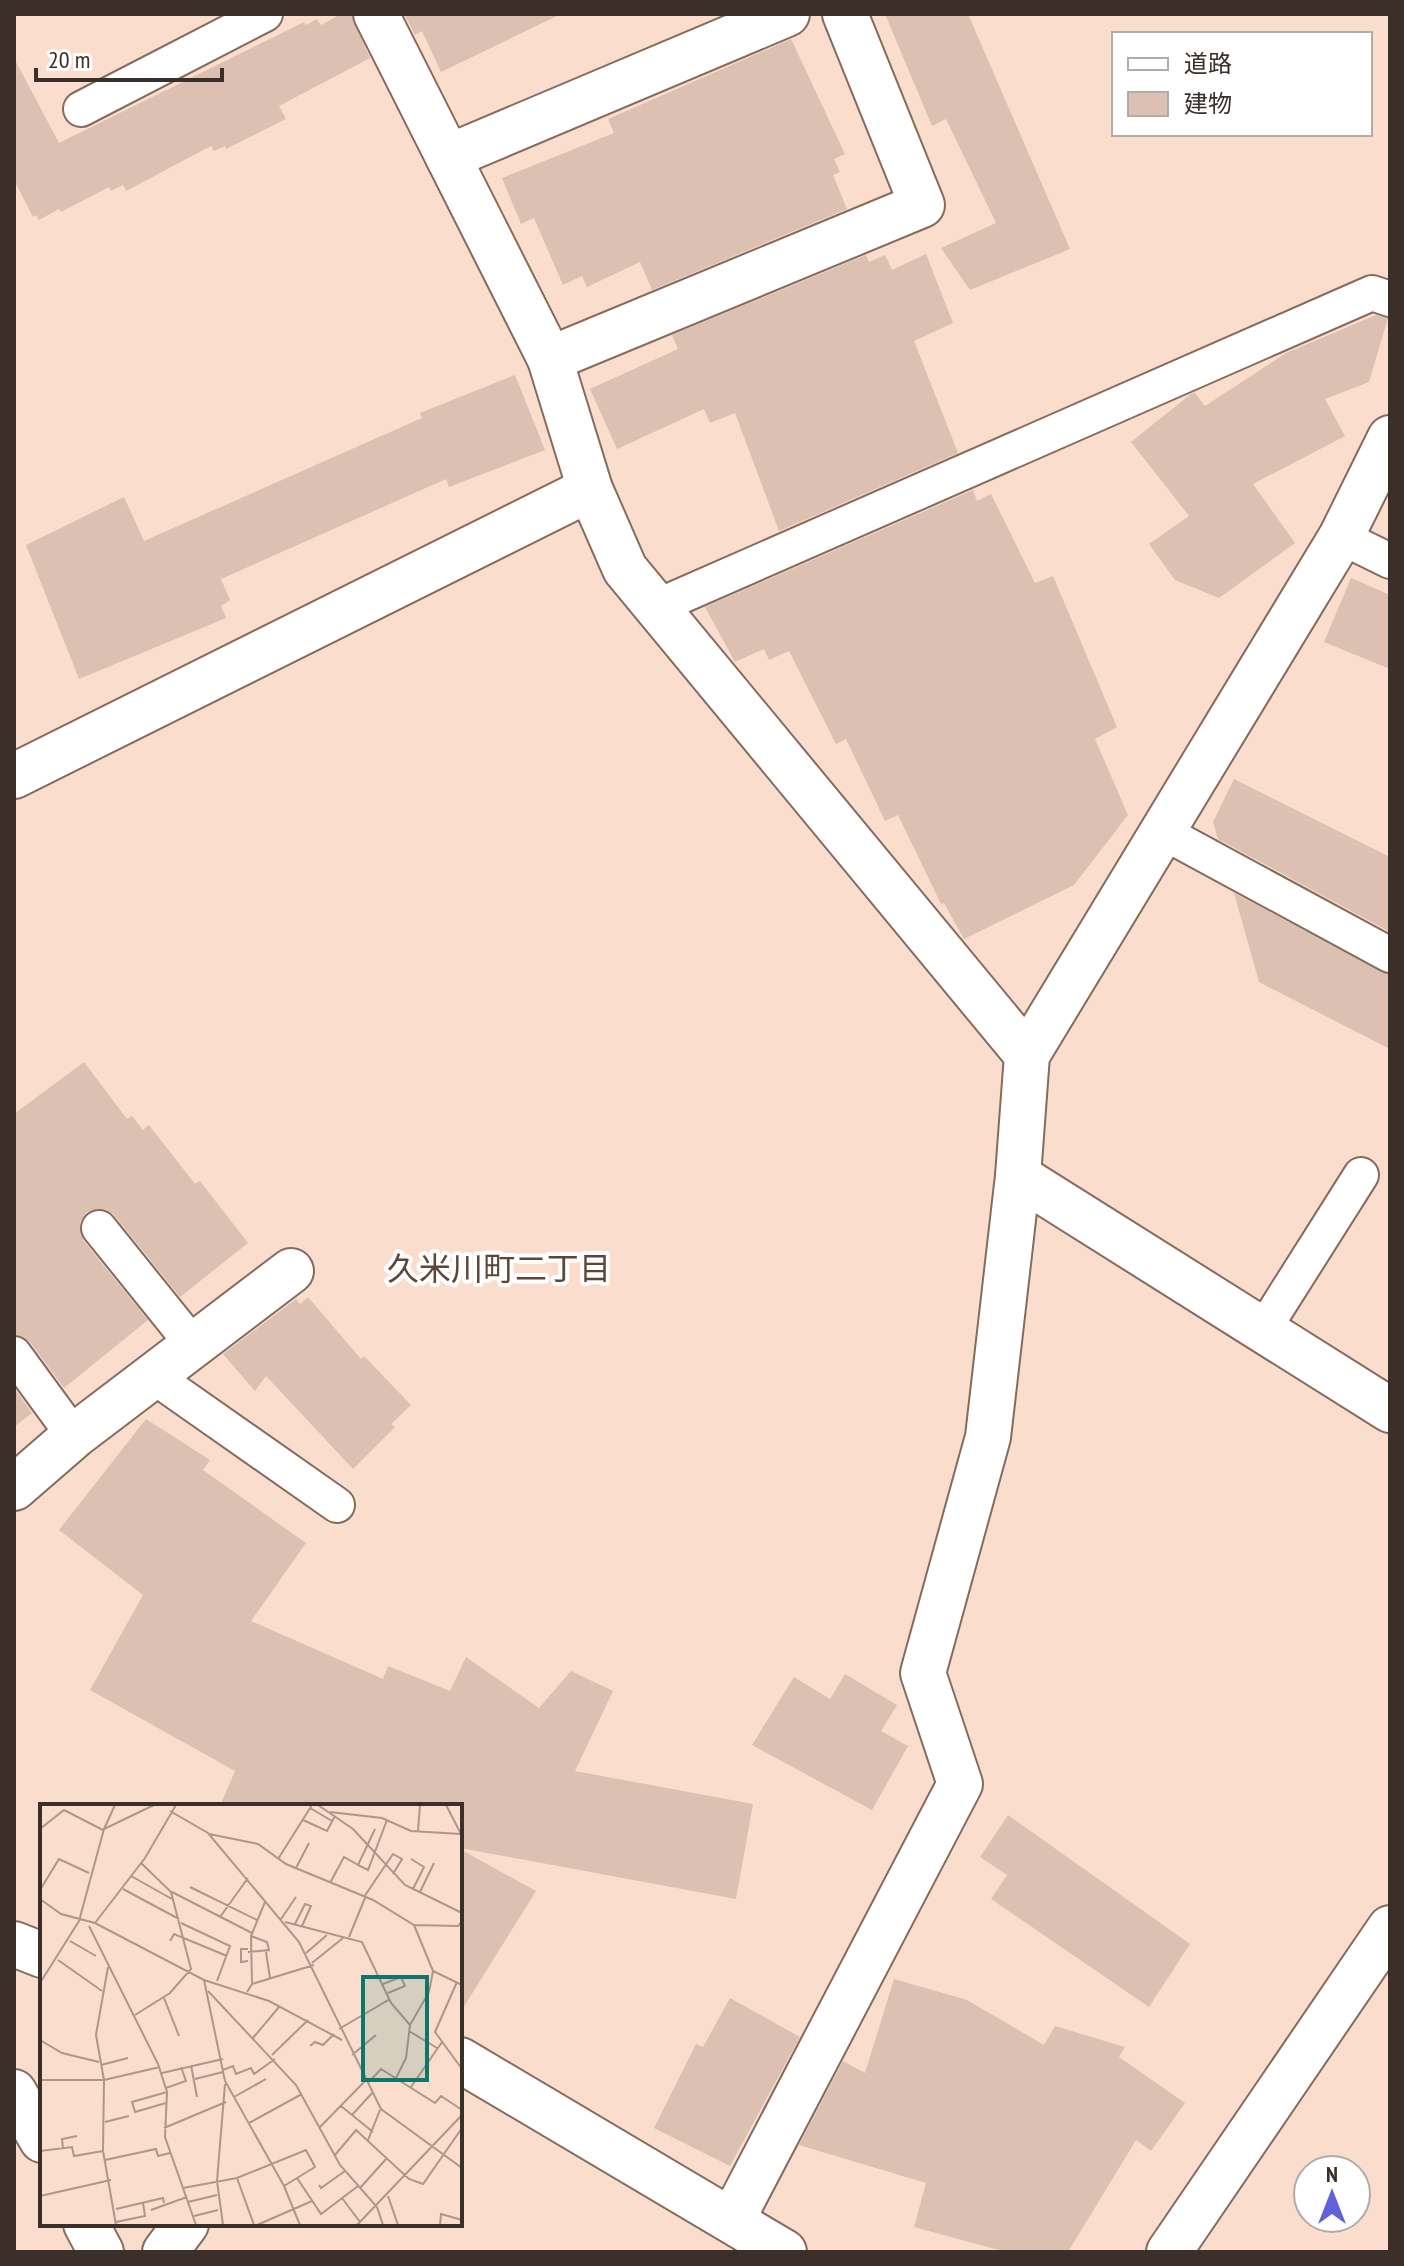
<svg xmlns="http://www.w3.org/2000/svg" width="1404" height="2266" font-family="'PT Sans Narrow','Noto Sans JP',sans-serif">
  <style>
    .building { fill: #dcc0b1 }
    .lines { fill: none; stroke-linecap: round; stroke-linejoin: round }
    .service-casing { stroke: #846b5d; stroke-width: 38 }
    .minor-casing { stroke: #846b5d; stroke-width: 48 }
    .service { stroke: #fff; stroke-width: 34 }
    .minor { stroke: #fff; stroke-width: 44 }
    .labels { text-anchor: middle; stroke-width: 8; stroke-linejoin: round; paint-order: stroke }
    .neighbourhood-label { font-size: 32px; fill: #5d4538; stroke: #fff }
    .inset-road { fill: none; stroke: #ad978b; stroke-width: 2 }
    .view { fill: #0f766e; fill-opacity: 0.15; stroke: #0f766e; stroke-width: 4 }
    .inset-edge { fill: none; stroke: #3a2f29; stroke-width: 4 }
  </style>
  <rect width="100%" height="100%" fill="#faddcd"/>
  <g class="building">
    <path d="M341,14h10l19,44 -91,48 7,13 -60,30 -1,-3 -11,5 -3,-5 -85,45 -3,-6 -12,6 -2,-4 -48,25 -2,-3 -20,11 -3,-5 -3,2 -19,-37v-122l45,85 245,-121 2,3 11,-6 4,6z"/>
    <path d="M404,14h157l-120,58 -19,-41 -7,4z"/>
    <path d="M885,14h83l102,235 -100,41 -29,-42 55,-25 -50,-104 -14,7z"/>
    <path d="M791,39l54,115 -11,5 6,13 -7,3 14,34 -195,81 -12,-28 -53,25 -5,-11 -19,9 -29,-67 -13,6 -19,-46 112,-45 -6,-14z"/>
    <path d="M926,254l27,69 -39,18 44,112 -179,78 -44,-118 -25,10 -6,-14 -87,40 -27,-60 88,-40 -6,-14 194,-80 3,7 16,-7 7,15z"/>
    <path d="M1376,315l12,3 -19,64 -44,17 20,37 -92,48 42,59 -76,55 -44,-18 -26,-36 40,-28 -58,-74 60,-48 4,-1 10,13 81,-53z"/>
    <path d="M515,375l30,75 -96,37 -3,-8 -225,100 9,21 -9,6 5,12 -147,61 -53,-134 98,-48 20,44 278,-123 -2,-5z"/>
    <path d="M973,490l4,11 14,-7 44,89 18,-7 64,151 -22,12 33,76 -54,70 -110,54 -20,-36 -3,1 -43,-89 -13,6 -39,-82 -10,5 -47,-93 -20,9 -5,-11 -29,13 -30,-55z"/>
    <path d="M1351,578l39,17v74l-66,-27z"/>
    <path d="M1234,779l156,78v75l-172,-93 -5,-17z"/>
    <path d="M1234,893l156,82v74l-131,-67z"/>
    <path d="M84,1062l43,57 5,-3 11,14 6,-5 46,59 5,-3 48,62 -68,54 -66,-82 -9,-6 -18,3 -7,10 3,18 65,80 -84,68 -34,-46 -16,-8v-220z"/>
    <path d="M308,1297l53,62 3,-3 47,49 -20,19 4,3 -42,42 -87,-93 -11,15 -32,-37 73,-55 4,5z"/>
    <path d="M14,1388l18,25 -18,14z"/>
    <path d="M146,1419l64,41 -7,10 103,73 -55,78 132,58 5,-13 62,25 16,-34 73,51 32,-37 42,20 -38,80 178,33 -17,95 -276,-51v-42h-240l15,-35 -145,-81 53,-95 -84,-65z"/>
    <path d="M845,1674l52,31 -16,26 27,15 -36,64 -120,-65 42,-68 36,22z"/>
    <path d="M1008,1815l182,129 -41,63 -158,-108 16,-24 -27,-18z"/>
    <path d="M460,1849l76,42 -76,122z"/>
    <path d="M894,1979l73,21 77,45 11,-19 70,21 -6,10 66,46 -34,48 -15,-11 -68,112h-62l-92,-25 12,-44 -127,-38 44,-84 22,12z"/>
    <path d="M730,1998l70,39 -70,129 -76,-38 42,-84 7,3z"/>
  </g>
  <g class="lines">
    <defs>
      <g id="service">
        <path d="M81,109l184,-95"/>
        <path d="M1341,537l49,24"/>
        <path d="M656,607l716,-314 18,6"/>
        <path d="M1163,832l227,123"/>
        <path d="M99,1228l95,118"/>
        <path d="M1263,1330l98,-155"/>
        <path d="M14,1354l60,82"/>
        <path d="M153,1376l184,129"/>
      </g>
      <g id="minor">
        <path d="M376,14l174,345 40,130 35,80 402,486"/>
        <path d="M448,157l339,-143"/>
        <path d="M550,359l372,-154 -77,-191"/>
        <path d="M14,776l576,-287"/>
        <path d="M1018,1176l372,234"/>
        <path d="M14,1488l60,-52 217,-165"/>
        <path d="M14,1944l28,11"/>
        <path d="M460,2060l324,192"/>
        <path d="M14,2092l28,48"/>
        <path d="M732,2220l228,-436 -37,-111 65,-236 30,-261 9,-121 314,-518 49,-99"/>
        <path d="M86,2224l15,28"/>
        <path d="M165,2252l21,-28"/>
        <path d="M1169,2252l221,-324"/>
      </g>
    </defs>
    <use href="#service" class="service-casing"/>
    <use href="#minor" class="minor-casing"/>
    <use href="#service" class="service"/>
    <use href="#minor" class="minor"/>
  </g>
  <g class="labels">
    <g class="neighbourhood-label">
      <text x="499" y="1280">久米川町二丁目</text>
    </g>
  </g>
  <g transform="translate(40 1804)">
    <rect width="422" height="422" fill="#faddcd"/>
    <path class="inset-road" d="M278,1l35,24 52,56 57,28M406,1l15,29M270,4l22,13M130,7l38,22 91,109 82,167 81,59M290,8l52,6 29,13 50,3M263,16l24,11 8,-15M0,25l24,-19 39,20M64,25l11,-24M335,25l-17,36 10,5 19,-50M378,27l2,-26M169,30l49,10 28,20 87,36 41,25 44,1 4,-5M238,55l34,-54M371,55l13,8 -11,22M256,64l13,-25M91,72l41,23M290,79l14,-26 14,8M150,83l67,33M83,85l56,30M0,86l19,-31 30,14M132,88l80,41M380,88l14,-29M324,93l29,-43 9,5 -9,15M0,95l21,15 34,9 109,57 21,101 59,105 16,39M180,113l28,-39M241,115l15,-22M245,118l77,20 29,61 19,22M55,119l50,-65 31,-53M141,119l49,23 -13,35M255,120l10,-20 6,2 -9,20M374,121l19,46 29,14M49,122l69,138 9,28 -2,45 31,88M211,132l1,48M309,133l16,-39M30,137l26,15M130,137l4,-7 53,22M208,145h-7v13l7,-1M208,148l21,-2 -2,-8 -16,-6 14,-34M226,148l4,26M266,149l21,-18M18,156l44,31M272,159l31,-25M68,163l-12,68 8,45 -1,71 13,74M164,176l65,21 73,39M417,178l-22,50 27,37M0,179l39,-62 25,-92 50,-24M343,180l18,-7 4,9 -17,7M168,187l88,94 44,80 37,42 6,18M207,188l5,-8 62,-19M124,194l15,38M95,211l35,-22 21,-24 -20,-77 -30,-29M299,225l51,-30M369,227l28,17M213,234l26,-31M0,236l22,13 37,9M270,242l5,-4 8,3 11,-11M232,251l36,-35M312,251l24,-20M61,261l27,-7M151,261l6,32M183,266l10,-4 3,8 15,-6 3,6 21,-15M122,269l61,-14M356,274l10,-20 4,-33 19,-33 4,-21M155,275l28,-7M0,276h64l56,-13M329,278l12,-13 54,34 6,-7 21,14M371,283l31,-45M126,284l20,-7 -5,-14M194,293l32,-18M126,299l-31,9 -3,-10 35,-10M301,302l32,26M312,311l21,-23M65,318l24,-6M209,319l53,-29M280,323l47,-48M124,324l62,-26M328,336l12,-30M23,344l-1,-9 15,-3M0,347l32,-4 2,9 29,-5M295,351l21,-25 53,49 14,5 39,-56M65,356l51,-11 2,7 12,-3M197,374l17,47M257,374l24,36 37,-28M279,381l2,3 24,-17M143,384l54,-10 69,-28 9,17 -31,19M320,384l27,-30M0,392l71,-16M348,392l10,29M302,394l18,24M148,398l29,-7M76,405l47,-11 1,5M111,406l36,-13M154,412l24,-6M76,418l29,-6 -2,-13M183,421l-6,-44 8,-97M217,421l55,-24M317,421l105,-110M400,421l1,-11 21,6"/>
    <path class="view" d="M323,173h64v103h-64z"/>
    <rect width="422" height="422" class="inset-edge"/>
  </g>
  <rect width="1404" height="2266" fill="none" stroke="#3a2f29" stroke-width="32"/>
  <rect x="1112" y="32" width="260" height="104" fill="#ffffff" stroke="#b0aca9" stroke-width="2"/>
  <rect x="1128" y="58" width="40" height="12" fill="#ffffff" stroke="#b0aca9" stroke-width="2"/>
  <text x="1184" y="72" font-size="24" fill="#3a2f29">道路</text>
  <rect x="1128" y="92" width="40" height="24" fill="#dcc0b1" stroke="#b0aca9" stroke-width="2"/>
  <text x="1184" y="112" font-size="24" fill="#3a2f29">建物</text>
  <g transform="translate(1332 2194)"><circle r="38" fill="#ffffff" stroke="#b0aca9" stroke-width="2"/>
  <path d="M0-6L14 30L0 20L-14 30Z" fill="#6161da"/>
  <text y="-12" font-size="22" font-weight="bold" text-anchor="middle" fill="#3a2f29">N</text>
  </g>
  <path d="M36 68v12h186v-12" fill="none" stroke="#3a2f29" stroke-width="4"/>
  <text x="48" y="68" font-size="24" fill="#3a2f29" stroke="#ffffff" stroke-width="6" paint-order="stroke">20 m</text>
</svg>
